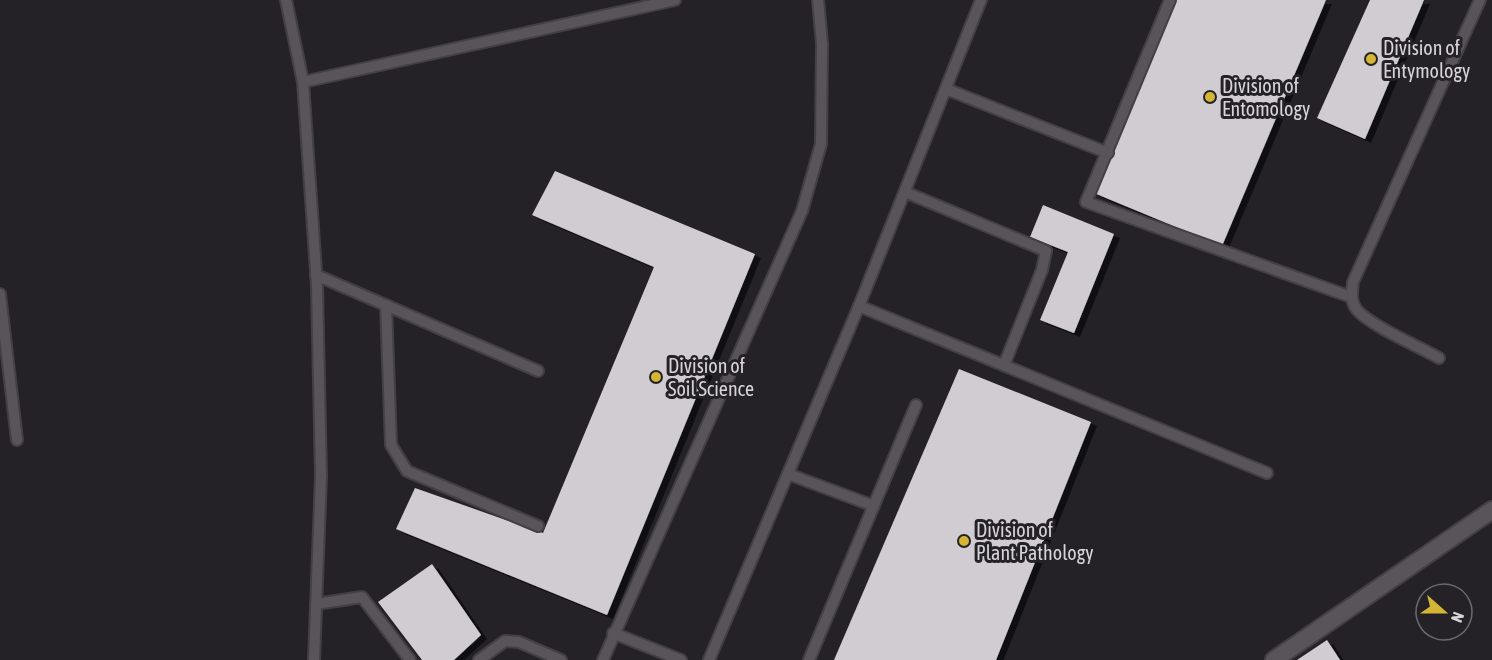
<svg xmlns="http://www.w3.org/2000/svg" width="1492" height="660" font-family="'Asap Condensed',sans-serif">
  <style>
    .building { fill: #d0ccd2; filter: url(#shadow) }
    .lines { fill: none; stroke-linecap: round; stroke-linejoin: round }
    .service-casing { stroke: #434044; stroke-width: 14 }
    .minor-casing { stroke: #434044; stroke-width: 20 }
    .service { stroke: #58545a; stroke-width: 10 }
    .minor { stroke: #58545a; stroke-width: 16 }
    .poi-dot { fill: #d5b534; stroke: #252227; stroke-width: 2 }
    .labels { text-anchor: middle; stroke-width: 6; stroke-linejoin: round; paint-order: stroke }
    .poi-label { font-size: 20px; fill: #d8d5d9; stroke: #252227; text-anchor: start }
  </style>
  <defs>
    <filter id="shadow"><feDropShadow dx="6" dy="4" stdDeviation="0" flood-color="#0009"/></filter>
  </defs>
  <rect width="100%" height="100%" fill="#252227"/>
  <g class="building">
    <path d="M1176,0h150l-104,246 -128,-53z"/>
    <path d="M1370,0h54l-59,139 -48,-21z"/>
    <path d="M555,171l200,83 -148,361 -211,-86 19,-41 128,45 111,-266 -122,-52z"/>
    <path d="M1043,205l71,29 -40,99 -34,-13 28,-68 -38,-15z"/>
    <path d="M959,369l132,53 -95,238h-162z"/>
    <path d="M432,564l49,71 -27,25h-32l-44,-58z"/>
    <path d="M1327,640l13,20h-43z"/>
  </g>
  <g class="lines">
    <defs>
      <g id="service">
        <path d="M286,0l17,82 14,204 4,190 -7,184"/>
        <path d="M1170,0l-84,202 265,95"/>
        <path d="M303,82l372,-82"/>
        <path d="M946,89l162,64"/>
        <path d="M905,192l141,59 -4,19 -38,95"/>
        <path d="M316,275l222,96"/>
        <path d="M0,294l17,146"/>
        <path d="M386,305l5,140 16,26 131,55"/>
        <path d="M859,306l408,167"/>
        <path d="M1439,358c-19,-11 -70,-33 -82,-48 -7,-9 -5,-18 -4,-28l127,-282"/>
        <path d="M788,474l86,32"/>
        <path d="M316,604l46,-7 48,63"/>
        <path d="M613,633l68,27"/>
        <path d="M479,660l26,-19 14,1 42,18"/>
        <path d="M603,660l199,-449 19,-67 1,-100 -4,-44"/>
        <path d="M709,660l150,-354 122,-306"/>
        <path d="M809,660l107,-255"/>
      </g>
      <path id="minor" d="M1274,660l218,-150"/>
    </defs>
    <use href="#service" class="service-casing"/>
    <use href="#minor" class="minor-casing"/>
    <use href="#service" class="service"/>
    <use href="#minor" class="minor"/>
  </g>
  <g class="poi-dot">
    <circle cx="1371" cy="59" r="6"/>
    <circle cx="1210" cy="97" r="6"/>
    <circle cx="656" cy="377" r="6"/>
    <circle cx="964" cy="541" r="6"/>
  </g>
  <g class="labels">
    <g class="poi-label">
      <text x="1383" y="55">Division of<tspan x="1383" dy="23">Entymology</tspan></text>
      <text x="1222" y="93">Division of<tspan x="1222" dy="23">Entomology</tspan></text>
      <text x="668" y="373">Division of<tspan x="668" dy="23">Soil Science</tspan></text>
      <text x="976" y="537">Division of<tspan x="976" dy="23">Plant Pathology</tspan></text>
    </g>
  </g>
  <g transform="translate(1444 612) rotate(111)"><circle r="28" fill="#252227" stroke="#6d6a6e" stroke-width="1.5"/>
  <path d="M0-4.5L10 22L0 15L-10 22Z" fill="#d5b534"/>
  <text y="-9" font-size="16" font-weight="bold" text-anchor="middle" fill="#d8d5d9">N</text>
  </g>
</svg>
